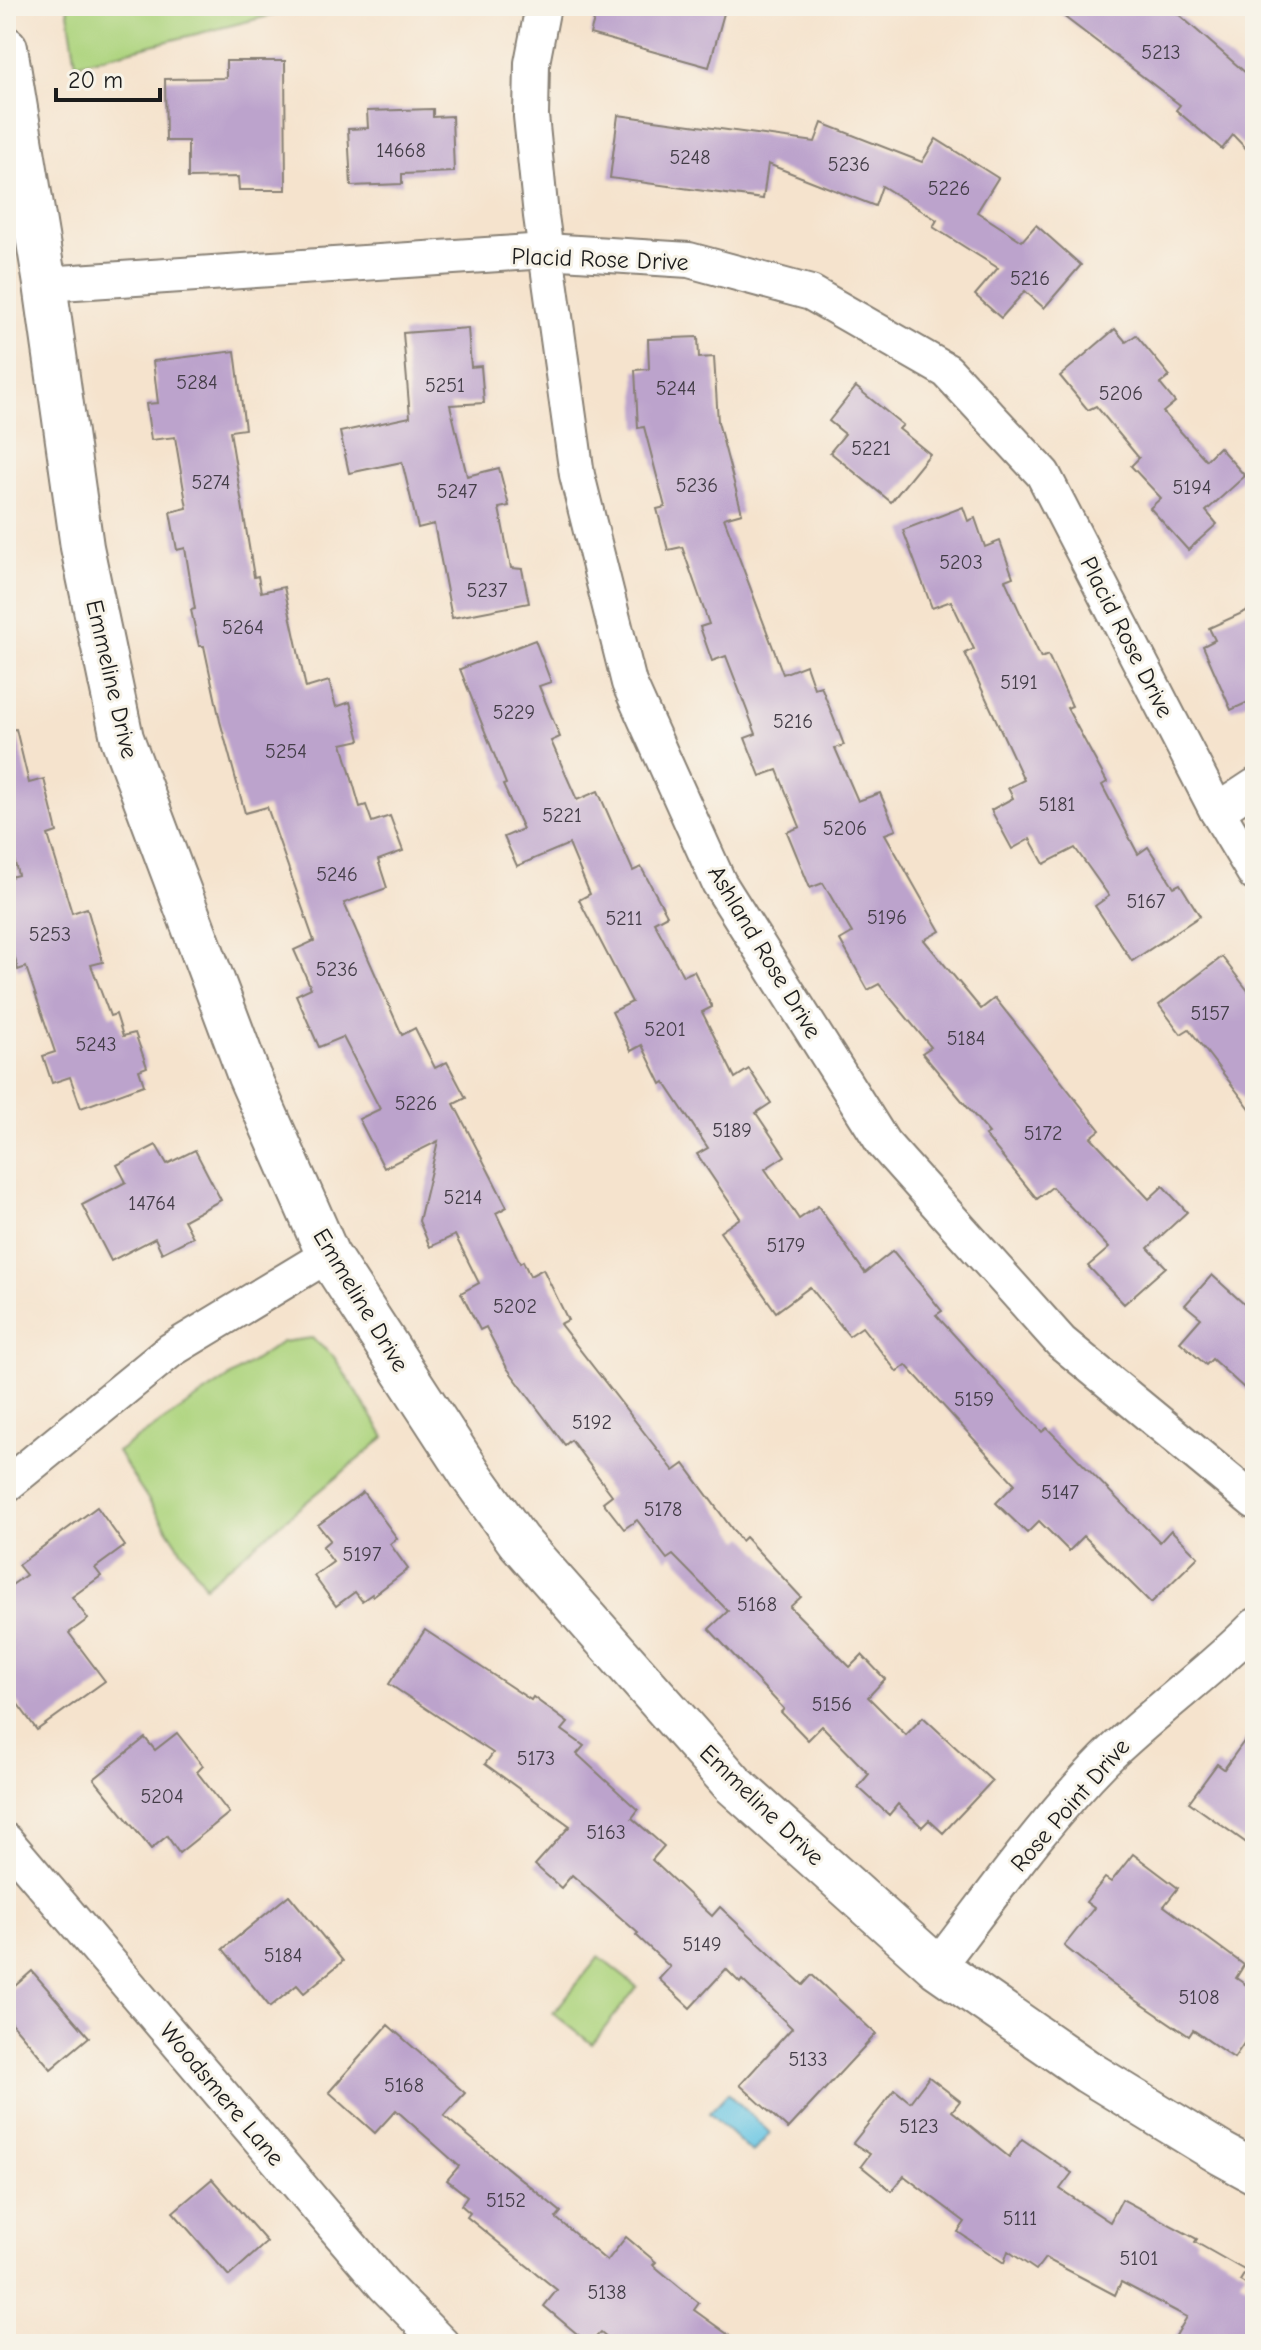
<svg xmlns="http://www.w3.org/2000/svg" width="1261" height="2350" font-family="'Comic Neue',sans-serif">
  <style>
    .green { fill: #add47e; stroke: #64784d; stroke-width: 2 }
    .water { fill: #65c5e4; stroke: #407080; stroke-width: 2 }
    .building { fill: #bca3cc }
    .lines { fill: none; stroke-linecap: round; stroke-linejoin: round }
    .minor-casing { stroke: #888074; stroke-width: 38 }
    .tertiary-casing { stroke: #888074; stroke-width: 46 }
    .minor { stroke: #fff; stroke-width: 34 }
    .tertiary { stroke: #fff; stroke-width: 42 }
    .labels { text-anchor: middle; stroke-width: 6; stroke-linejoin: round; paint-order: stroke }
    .number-label { font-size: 20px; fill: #443e48 }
    .street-label { font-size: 24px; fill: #1c1c1c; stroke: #f7f3e8 }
  </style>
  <rect width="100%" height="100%" fill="#f7f3e8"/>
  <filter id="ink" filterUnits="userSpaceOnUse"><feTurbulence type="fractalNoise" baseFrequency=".0125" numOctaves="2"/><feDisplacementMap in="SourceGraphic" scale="16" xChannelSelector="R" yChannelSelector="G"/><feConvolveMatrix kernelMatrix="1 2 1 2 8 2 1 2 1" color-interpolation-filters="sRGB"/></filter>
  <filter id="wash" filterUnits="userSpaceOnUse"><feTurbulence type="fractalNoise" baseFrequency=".006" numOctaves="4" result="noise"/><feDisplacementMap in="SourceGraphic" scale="32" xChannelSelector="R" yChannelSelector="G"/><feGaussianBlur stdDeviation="1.8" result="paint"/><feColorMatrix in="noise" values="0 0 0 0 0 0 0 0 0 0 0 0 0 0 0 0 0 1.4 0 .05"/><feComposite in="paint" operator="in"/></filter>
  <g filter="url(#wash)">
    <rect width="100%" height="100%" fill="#f5e3cd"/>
    <g class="green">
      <path d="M67,6h217l-3,7 -205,51z"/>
      <path d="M312,1338l22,19 51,80 -180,149 -88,-134 165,-110z"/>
      <path d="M599,1957l38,30 -45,57 -39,-31z"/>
    </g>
    <path class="water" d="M728,2093l42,40 -18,20 -43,-40z"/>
    <g id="blocks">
      <g class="building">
        <path d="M598,6h128l-17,61 -119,-33z"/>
        <path d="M1050,6h119l86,75v77l-22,-23 -11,14 -46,-39 4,-5z"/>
        <path d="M226,61h59l1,129h-47l-1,-13 -50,1v-37h-22l-1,-62 61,-1z"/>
        <path d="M433,109v8l19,-1 2,56 -52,2v10l-51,2 -3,-57 20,-1 -1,-17z"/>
        <path d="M618,115l197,27 7,-19 100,39 14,-23 62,39 -21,34 45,29 14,-16 45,40 -37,43 -19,-17 -24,27 -26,-23 23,-27 -65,-41 4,-7 -55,-34 -7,20 -107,-42 -5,35 -153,-21z"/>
        <path d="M468,328l3,39 10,-1 3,37 -34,2 17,71 32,-8 10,38 -10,2 12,60 11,1 7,34 -77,15 -18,-94 -16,4 -16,-66 -53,11 -9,-41 70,-15 -7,-84z"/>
        <path d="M1115,329l11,13 10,-7 34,41 -10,8 15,18 -12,10 43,48 13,-13 26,29 -39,35 11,13 -29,26 -38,-42 11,-10 -30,-32 8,-8 -43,-52 -8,4 -28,-34z"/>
        <path d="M698,337l1,21 15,-1 4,65 24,91 -18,5 59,156 23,-9 8,23 7,-2 23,59 -9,3 23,53 22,-8 16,37 -11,4 55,97 -16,9 57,69 14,-11 105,132 -9,7 58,62 14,-13 24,26 -39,36 18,19 -42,37 -36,-38 21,-18 -57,-61 -15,12 -52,-64 4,-2 -67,-80 9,-6 -52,-63 -11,6 -28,-50 12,-7 -29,-50 -13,5 -23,-56 13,-5 -23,-57 -17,6 -15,-38 11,-4 -30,-78 -14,5 -12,-34 9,-3 -27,-77 -14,3 -11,-41 8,-2 -21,-80 -6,1 -3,-58 14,-1 -1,-30z"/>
        <path d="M235,351l10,78 -15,2 24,146 4,-1 3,16 23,-5 22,101 23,-7 7,26 14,-5 10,38 -18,4 18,63 6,-2 6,17 18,-6 13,35 -25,9 9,28 -43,15 58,132 13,-7 20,40 12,-6 19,36 -12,6 53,103 -11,6 24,50 3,-2 7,15 13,-7 25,51 -8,4 114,147 10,-7 57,77 4,-4 56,60 -11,10 60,60 12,-12 23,24 -17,18 38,38 17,-18 69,64 -49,52 -14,-13 -7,7 -24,-23 -9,11 -31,-28 11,-13 -47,-48 -14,14 -27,-28 3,-3 -75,-80 19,-18 -55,-56 -6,4 -30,-39 -13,9 -21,-27 9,-7 -41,-55 -6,5 -58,-77 -21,-41 -6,3 -19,-37 18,-10 -24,-48 -25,12 -11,-26 19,-80 -54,27 -25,-49 21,-10 -37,-72 -24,10 -23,-52 15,-7 -17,-38 20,-9 -47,-134 -22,6 -25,-92 -16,-75h-5l-8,-36 4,-1 -10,-61 -8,2 -7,-38 17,-4 -12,-71 -24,3 -5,-36 12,-1 -5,-42z"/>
        <path d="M856,387l47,38 -4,4 31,25 -39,48 -61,-50 15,-18 -16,-13z"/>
        <path d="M963,507l5,14 7,-3 10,29 15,-6 13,36 -8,3 36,78 7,-3 24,51 -5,2 40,74 -5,3 36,69 10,-7 26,40 6,-3 20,32 -68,45 -37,-55 14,-10 -34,-48 -31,16 -14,-25 -18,10 -21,-39 22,-12 -5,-10 16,-8 -59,-127 9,-4 -23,-48 -19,7 -29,-78z"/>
        <path d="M1255,607v92l-24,11 -28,-64 12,-6 -6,-12z"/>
        <path d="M535,640l16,42 -12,4 21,51 -9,4 26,59 21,-9 35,80 8,-4 26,48 -13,7 29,54 11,-5 18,36 -10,5 33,66 14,-9 22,34 -15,10 29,43 -20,13 34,50 19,-13 47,67 28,-22 49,60 -6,4 106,117 5,-4 113,114 11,-12 27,27 -47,46 -67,-67 -15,15 -30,-30 -12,12 -31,-30 19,-19 -109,-119 -9,7 -35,-45 -13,9 -39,-49 -34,25 -56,-80 20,-14 -43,-64 11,-6 -44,-66 -3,2 -19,-39 -11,6 -19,-39 20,-10 -53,-102 11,-6 -21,-50 -52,22 -13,-29 19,-8 -20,-44 3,-1 -46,-115z"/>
        <path d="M16,729l13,54 15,-4 13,53 -9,3 24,78 15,-5 16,54 -12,3 19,51 6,-2 7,22 12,-3 12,34 -8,3 5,15 -63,23 -11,-31 -18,6 -9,-27 12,-4 -29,-85 -8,3 -4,-15 -8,2v-79l12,-3 -12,-48v-97z"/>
        <path d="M1222,957l33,43v115l-66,-86 -8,5 -22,-29z"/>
        <path d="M156,1145l11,19 28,-14 26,50 -37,20 9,17 -31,16 -7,-15 -44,23 -29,-56 44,-23 -9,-17z"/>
        <path d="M1212,1275l43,39v84l-43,-39 -6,6 -26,-23 21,-24 -16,-13z"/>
        <path d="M363,1492l34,46 -7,6 18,25 -35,27 -1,-2 -10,7 -7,-9 -19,14 -22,-30 19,-14 -11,-15 8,-7 -12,-15z"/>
        <path d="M97,1507l28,39 -30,22 6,8 -29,21 16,22 -19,14 36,48 -68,49 -31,-42v-99l20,-14 -8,-10z"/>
        <path d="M425,1630l106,70 2,-3 35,26 -6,7 22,16 -7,8 61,56 -6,8 32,28 -12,14 60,56 8,-9 83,78 9,-10 64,59 -88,95 -48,-44 52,-57 -50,-48 -2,3 -14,-14 -36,39 -31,-29 11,-12 -34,-32 2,-2 -66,-58 -11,13 -26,-23 35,-39 -85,-62 8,-11 -104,-69z"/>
        <path d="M1255,1726v123l-66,-47 28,-38 7,5z"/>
        <path d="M177,1733l26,33 -6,6 32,41 -50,40 -12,-17 -16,13 -57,-70 51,-41 10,12z"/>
        <path d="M1133,1854l45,34 -14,18 80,59 -8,13 19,13v36l-21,31 -41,-28 -4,6 -77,-52 -48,-38 30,-38 -8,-6 19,-24 6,4z"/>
        <path d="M289,1895l54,66 -39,32 -7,-8 -27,22 -47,-58z"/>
        <path d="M32,1971l57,66 -38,32 -45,-53v-22z"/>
        <path d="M388,2025l77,68 -21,23 117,96 -5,6 51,43 19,-24 30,25 -3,3 46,38 -5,7 47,34h-126l-14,-12 -12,12 -45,-38 13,-16 -90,-73 3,-4 -9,-8 6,-9 -20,-16 12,-14 -63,-56 -21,23 -46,-41z"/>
        <path d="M929,2077l31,24 -8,10 57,46 13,-18 50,34 -12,16 50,33 12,-23 75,40 -2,3 51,29 -6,10 15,9v54h-84l16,-27 -66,-35 -6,13 -70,-37 -9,12 -28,-19 -4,12 -46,-31 7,-10 -61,-46 -12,15 -31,-25 9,-12 -17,-11 42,-53 15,12z"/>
        <path d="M212,2179l55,63 -38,34 -56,-64z"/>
      </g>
    </g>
  </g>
  <g filter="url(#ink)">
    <use href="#blocks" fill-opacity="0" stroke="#888074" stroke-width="2"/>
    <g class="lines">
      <defs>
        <g id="minor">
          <path d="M543,6l-11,57 -1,53 10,100 36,259 52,208 90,200 164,260 178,199 194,160"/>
          <path d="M45,284l501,-33 143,9 122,33 136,78 96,103 174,337 38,63"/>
          <path d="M1217,811l38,-25"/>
          <path d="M6,1485l165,-135 157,-95"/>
          <path d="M6,1841l378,444 58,59"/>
          <path d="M937,1967c54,-70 106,-145 168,-208 48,-47 103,-85 150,-133"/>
        </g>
        <path id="tertiary" d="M6,48l39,236 37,263 40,191 127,338 79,179 145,223 45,63 215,243 204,183 151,105 134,82 33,18"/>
      </defs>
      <use href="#minor" class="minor-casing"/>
      <use href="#tertiary" class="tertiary-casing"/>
      <use href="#minor" class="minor"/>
      <use href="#tertiary" class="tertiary"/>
    </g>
  </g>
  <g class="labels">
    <g class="number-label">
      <text x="1161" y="59">5213</text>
      <text x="401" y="157">14668</text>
      <text x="690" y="164">5248</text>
      <text x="849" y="171">5236</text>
      <text x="949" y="195">5226</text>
      <text x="1030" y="285">5216</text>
      <text x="197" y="389">5284</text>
      <text x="445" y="392">5251</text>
      <text x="676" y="395">5244</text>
      <text x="1121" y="400">5206</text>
      <text x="871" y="455">5221</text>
      <text x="211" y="489">5274</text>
      <text x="697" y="492">5236</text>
      <text x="1192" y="494">5194</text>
      <text x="457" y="498">5247</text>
      <text x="961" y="569">5203</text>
      <text x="487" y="597">5237</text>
      <text x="243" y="634">5264</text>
      <text x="1019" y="689">5191</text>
      <text x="514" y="719">5229</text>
      <text x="793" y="728">5216</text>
      <text x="286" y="758">5254</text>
      <text x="1057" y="811">5181</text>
      <text x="562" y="822">5221</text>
      <text x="845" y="835">5206</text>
      <text x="337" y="881">5246</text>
      <text x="1146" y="908">5167</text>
      <text x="887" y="924">5196</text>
      <text x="624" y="925">5211</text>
      <text x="50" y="941">5253</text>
      <text x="337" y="976">5236</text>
      <text x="1210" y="1020">5157</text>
      <text x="665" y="1036">5201</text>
      <text x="966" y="1045">5184</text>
      <text x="96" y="1051">5243</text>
      <text x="416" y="1110">5226</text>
      <text x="732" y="1137">5189</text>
      <text x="1043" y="1140">5172</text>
      <text x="463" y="1204">5214</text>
      <text x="152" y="1210">14764</text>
      <text x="786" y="1252">5179</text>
      <text x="515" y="1313">5202</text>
      <text x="974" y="1406">5159</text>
      <text x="592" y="1429">5192</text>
      <text x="1060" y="1499">5147</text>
      <text x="663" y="1516">5178</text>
      <text x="362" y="1561">5197</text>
      <text x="757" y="1611">5168</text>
      <text x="832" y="1711">5156</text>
      <text x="536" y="1765">5173</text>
      <text x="162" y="1803">5204</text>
      <text x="606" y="1839">5163</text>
      <text x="702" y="1951">5149</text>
      <text x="283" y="1962">5184</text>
      <text x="1199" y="2004">5108</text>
      <text x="808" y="2066">5133</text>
      <text x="404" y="2092">5168</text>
      <text x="919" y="2133">5123</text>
      <text x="506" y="2207">5152</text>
      <text x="1020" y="2225">5111</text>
      <text x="1139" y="2265">5101</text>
      <text x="607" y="2299">5138</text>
    </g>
    <g class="street-label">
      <text transform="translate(600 259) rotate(2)" y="8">Placid Rose Drive</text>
      <text transform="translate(1127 637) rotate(63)" y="8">Placid Rose Drive</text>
      <text transform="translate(112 679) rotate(77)" y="8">Emmeline Drive</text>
      <text transform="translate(765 952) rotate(59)" y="8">Ashland Rose Drive</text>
      <text transform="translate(361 1300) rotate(59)" y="8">Emmeline Drive</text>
      <text transform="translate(762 1805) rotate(44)" y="8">Emmeline Drive</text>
      <text transform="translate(1070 1805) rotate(-49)" y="8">Rose Point Drive</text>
      <text transform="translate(222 2094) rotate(50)" y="8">Woodsmere Lane</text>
    </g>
  </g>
  <rect width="1261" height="2350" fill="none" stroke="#f7f3e8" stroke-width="32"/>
  <path d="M56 88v12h104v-12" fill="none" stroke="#1c1c1c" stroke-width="4"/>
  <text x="68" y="88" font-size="24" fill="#1c1c1c" stroke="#f7f3e8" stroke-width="6" paint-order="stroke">20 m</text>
</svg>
